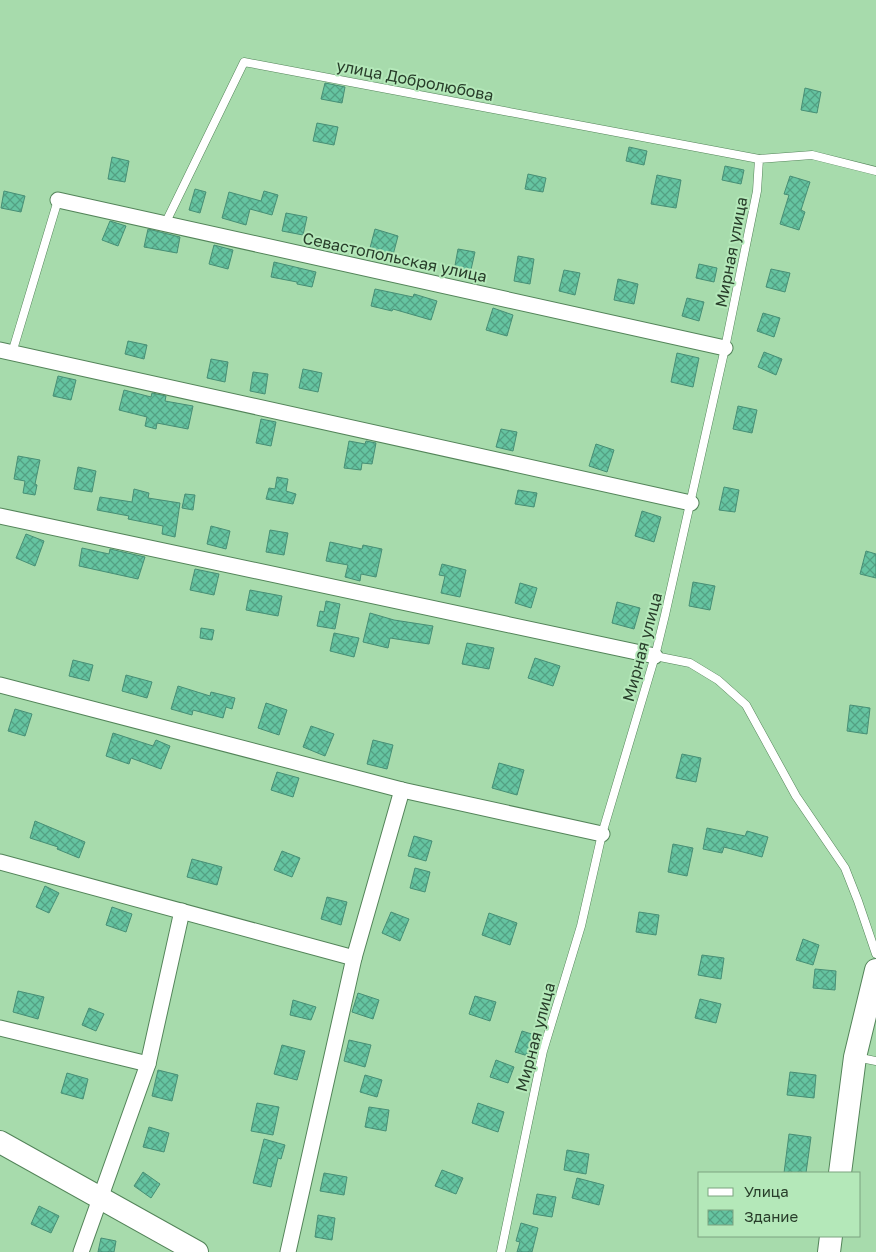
<svg xmlns="http://www.w3.org/2000/svg" width="876" height="1252" font-family="'Golos Text',sans-serif">
  <style>
    .building { fill: url(#building-cross-hatch); stroke: #478f75 }
    .lines { fill: none; stroke-linecap: round; stroke-linejoin: round }
    .lane-casing { stroke: #538459; stroke-width: 9 }
    .street-casing { stroke: #538459; stroke-width: 17 }
    .secondary-casing { stroke: #538459; stroke-width: 24 }
    .lane { stroke: #fff; stroke-width: 8 }
    .street { stroke: #fff; stroke-width: 15 }
    .secondary { stroke: #fff; stroke-width: 22 }
    .labels { text-anchor: middle; stroke-width: 4; stroke-linejoin: round; paint-order: stroke }
    .street-label { font-size: 16px; fill: #283d2a; stroke: #b4e8b9 }
  </style>
  <defs>
    <pattern id="building-cross-hatch" width="8" height="8" patternUnits="userSpaceOnUse" patternTransform="scale(1.25)"><rect width="8" height="8" fill="#65c4a1"/><path d="M0 0l8 8M0 8l8-8" fill="none" stroke="#53a083"/></pattern>
  </defs>
  <rect width="100%" height="100%" fill="#a7dbac"/>
  <g class="building">
    <path d="M325,83l20,4 -3,16 -21,-4z"/>
    <path d="M805,88l16,4 -4,21 -16,-3z"/>
    <path d="M317,123l21,4 -4,18 -21,-4z"/>
    <path d="M629,147l18,4 -3,14 -18,-4z"/>
    <path d="M112,157l17,4 -4,21 -17,-3z"/>
    <path d="M725,166l19,4 -3,14 -19,-4z"/>
    <path d="M528,174l18,4 -3,14 -18,-3z"/>
    <path d="M657,175l24,5 -5,28 -25,-4z"/>
    <path d="M790,176l20,6 -9,28 4,2 -6,18 -19,-6 9,-29 -5,-1z"/>
    <path d="M195,189l11,3 -6,21 -11,-3z"/>
    <path d="M4,191l21,5 -4,16 -20,-4z"/>
    <path d="M264,191l14,4 -6,20 -22,-6 -4,16 -24,-7 7,-26 32,9z"/>
    <path d="M286,213l21,4 -4,18 -21,-4z"/>
    <path d="M110,221l16,5 -8,20 -16,-6z"/>
    <path d="M148,229l32,8 -3,16 -33,-6z"/>
    <path d="M375,229l23,7 -5,19 -23,-7z"/>
    <path d="M214,245l19,5 -5,19 -19,-5z"/>
    <path d="M458,249l17,3 -5,22 -16,-3z"/>
    <path d="M518,256l16,3 -4,25 -16,-3z"/>
    <path d="M274,262l42,10 -4,15 -15,-3v-2l-26,-5z"/>
    <path d="M699,264l18,4 -3,14 -18,-4z"/>
    <path d="M771,269l19,4 -5,19 -19,-5z"/>
    <path d="M564,270l16,3 -5,22 -16,-4z"/>
    <path d="M618,279l20,5 -4,20 -20,-4z"/>
    <path d="M375,289l38,8 1,-3 23,7 -6,19 -38,-11 -1,2 -21,-5z"/>
    <path d="M687,298l17,4 -5,19 -17,-5z"/>
    <path d="M493,308l20,7 -6,21 -21,-6z"/>
    <path d="M763,313l17,5 -6,19 -17,-6z"/>
    <path d="M128,341l19,4 -3,14 -19,-5z"/>
    <path d="M764,352l18,7 -6,16 -18,-8z"/>
    <path d="M677,353l22,5 -6,29 -22,-5z"/>
    <path d="M211,359l17,3 -3,20 -18,-4z"/>
    <path d="M303,369l19,4 -4,19 -19,-4z"/>
    <path d="M253,372l15,2 -3,20 -15,-3z"/>
    <path d="M58,376l18,4 -5,20 -18,-4z"/>
    <path d="M124,390l27,7 1,-4 14,3 -1,5 28,5 -5,23 -31,-6 -1,6 -11,-3 2,-9 -28,-7z"/>
    <path d="M738,406l19,4 -5,23 -19,-4z"/>
    <path d="M261,419l15,3 -5,24 -15,-3z"/>
    <path d="M501,429l16,3 -4,19 -17,-4z"/>
    <path d="M349,441l16,3 1,-3 10,2 -4,21 -10,-1 -1,7 -17,-2z"/>
    <path d="M596,444l18,6 -7,22 -18,-6z"/>
    <path d="M18,456l22,4 -5,24 2,1 -2,10 -12,-2 2,-12 -11,-2z"/>
    <path d="M78,467l18,4 -4,21 -18,-3z"/>
    <path d="M277,477l11,2 -2,12 10,3 -3,10 -27,-5 3,-11 6,1z"/>
    <path d="M724,487l15,3 -4,22 -16,-2z"/>
    <path d="M134,489l15,4 -1,5 32,5 -5,34 -13,-3 1,-8 -35,-7 1,-3 -32,-6 3,-13 32,5z"/>
    <path d="M518,490l19,3 -3,14 -19,-3z"/>
    <path d="M185,494l10,1 -2,15 -11,-2z"/>
    <path d="M642,511l19,6 -7,25 -19,-6z"/>
    <path d="M211,526l19,5 -4,18 -19,-5z"/>
    <path d="M270,530l18,3 -4,22 -18,-3z"/>
    <path d="M26,534l18,7 -9,25 -19,-8z"/>
    <path d="M330,542l32,7 1,-4 19,4 -6,28 -15,-3 -1,7 -15,-4 3,-12 -22,-4z"/>
    <path d="M82,548l27,6 1,-5 35,8 -7,22 -59,-13z"/>
    <path d="M866,551l10,3v24l-16,-4z"/>
    <path d="M442,564l24,6 -6,27 -19,-4 4,-17 -6,-1z"/>
    <path d="M195,569l24,5 -5,21 -24,-5z"/>
    <path d="M693,582l22,4 -5,24 -21,-4z"/>
    <path d="M520,583l17,5 -6,20 -16,-5z"/>
    <path d="M250,590l32,6 -4,20 -32,-6z"/>
    <path d="M326,601l14,3 -5,25 -18,-3 3,-15 4,1z"/>
    <path d="M617,602l23,6 -6,21 -22,-6z"/>
    <path d="M370,613l24,7 39,6 -4,18 -39,-6 -2,10 -25,-6z"/>
    <path d="M201,628l13,2 -2,10 -12,-2z"/>
    <path d="M334,633l25,5 -5,19 -24,-6z"/>
    <path d="M467,643l27,5 -5,21 -27,-5z"/>
    <path d="M535,658l25,8 -7,20 -25,-8z"/>
    <path d="M73,660l20,5 -4,16 -20,-5z"/>
    <path d="M126,675l26,7 -5,16 -25,-7z"/>
    <path d="M178,686l32,10 1,-4 24,6 -3,11 -6,-2 -3,11 -30,-8 -1,5 -21,-6z"/>
    <path d="M266,703l21,7 -8,25 -21,-7z"/>
    <path d="M850,705l20,3 -3,26 -20,-3z"/>
    <path d="M15,709l17,5 -7,22 -17,-5z"/>
    <path d="M311,726l23,8 -9,22 -22,-9z"/>
    <path d="M113,733l40,13 3,-6 14,6 -9,23 -30,-11 -2,6 -23,-8z"/>
    <path d="M373,740l20,5 -6,24 -20,-5z"/>
    <path d="M682,754l19,4 -5,24 -20,-4z"/>
    <path d="M499,763l25,7 -7,25 -25,-7z"/>
    <path d="M277,772l22,6 -6,19 -22,-7z"/>
    <path d="M35,821l50,21 -6,16 -22,-9 1,-2 -28,-9z"/>
    <path d="M707,828l38,8 2,-5 21,6 -6,20 -38,-10 -2,6 -19,-4z"/>
    <path d="M414,836l18,5 -6,20 -18,-5z"/>
    <path d="M673,844l20,4 -6,28 -19,-4z"/>
    <path d="M282,851l18,7 -8,19 -18,-7z"/>
    <path d="M192,859l30,8 -5,18 -30,-8z"/>
    <path d="M415,868l15,4 -5,20 -15,-4z"/>
    <path d="M45,886l14,7 -10,20 -13,-6z"/>
    <path d="M327,897l20,5 -6,23 -20,-6z"/>
    <path d="M112,907l20,7 -6,18 -20,-7z"/>
    <path d="M391,912l18,7 -9,22 -18,-8z"/>
    <path d="M639,912l20,3 -3,20 -20,-3z"/>
    <path d="M489,913l28,10 -7,22 -28,-10z"/>
    <path d="M803,939l16,6 -6,20 -17,-5z"/>
    <path d="M702,955l22,3 -3,21 -23,-4z"/>
    <path d="M815,969l21,2 -1,19 -22,-2z"/>
    <path d="M18,991l26,6 -6,22 -25,-7z"/>
    <path d="M358,993l21,7 -6,19 -21,-7z"/>
    <path d="M475,996l21,6 -6,19 -21,-7z"/>
    <path d="M700,999l21,5 -5,19 -21,-5z"/>
    <path d="M293,1000l23,7 -5,13 -21,-5z"/>
    <path d="M89,1008l15,6 -8,17 -14,-6z"/>
    <path d="M522,1031l16,5 -5,19 -5,-2v3l-13,-4z"/>
    <path d="M349,1040l22,5 -6,22 -21,-6z"/>
    <path d="M282,1045l23,6 -8,29 -23,-6z"/>
    <path d="M496,1060l18,7 -6,16 -18,-6z"/>
    <path d="M158,1070l20,5 -6,26 -20,-5z"/>
    <path d="M790,1072l26,3 -2,23 -27,-3z"/>
    <path d="M67,1073l21,6 -5,20 -22,-6z"/>
    <path d="M365,1075l17,5 -5,17 -17,-5z"/>
    <path d="M257,1103l22,4 -6,28 -22,-4z"/>
    <path d="M478,1103l26,9 -6,20 -26,-9z"/>
    <path d="M369,1107l20,3 -3,21 -21,-4z"/>
    <path d="M149,1127l20,6 -5,19 -21,-5z"/>
    <path d="M789,1134l22,3 -5,36h-22z"/>
    <path d="M264,1139l21,6 -4,14 -3,-1 -7,29 -18,-4z"/>
    <path d="M567,1150l22,4 -3,20 -22,-4z"/>
    <path d="M442,1170l21,8 -7,16 -21,-8z"/>
    <path d="M143,1172l17,12 -9,14 -17,-12z"/>
    <path d="M324,1173l23,4 -3,18 -24,-4z"/>
    <path d="M577,1178l27,7 -5,20 -27,-7z"/>
    <path d="M537,1194l19,3 -4,20 -19,-3z"/>
    <path d="M39,1206l20,10 -8,17 -20,-9z"/>
    <path d="M318,1215l17,3 -3,22 -17,-3z"/>
    <path d="M521,1223l17,5 -6,24h-15l3,-10 -4,-1z"/>
    <path d="M101,1238l15,3 -2,11h-16z"/>
  </g>
  <g class="lines">
    <defs>
      <g id="lane">
        <path d="M165,224l79,-162 515,97"/>
        <path d="M12,353l46,-153"/>
        <path d="M655,656l35,7 28,17 28,25 50,91 49,72 13,33 18,53"/>
        <path d="M856,1057l20,4"/>
        <path d="M501,1252l42,-201 38,-125 21,-92 53,-178 10,-41 60,-267 32,-157 2,-32 53,-4 64,16"/>
      </g>
      <g id="street">
        <path d="M58,200l667,148"/>
        <path d="M0,350l691,153"/>
        <path d="M0,516l655,140"/>
        <path d="M0,685l402,105 200,44"/>
        <path d="M0,862l354,96"/>
        <path d="M0,1028l148,36"/>
        <path d="M81,1252l67,-188 34,-153"/>
        <path d="M288,1252l66,-294 48,-168"/>
      </g>
      <g id="secondary">
        <path d="M0,1142l197,110"/>
        <path d="M840,1173l15,-116 21,-87"/>
        <path d="M829,1252l2,-16"/>
      </g>
    </defs>
    <use href="#lane" class="lane-casing"/>
    <use href="#street" class="street-casing"/>
    <use href="#secondary" class="secondary-casing"/>
    <use href="#lane" class="lane"/>
    <use href="#street" class="street"/>
    <use href="#secondary" class="secondary"/>
  </g>
  <g class="labels">
    <g class="street-label">
      <text transform="translate(415 80) rotate(11)" y="6">улица Добролюбова</text>
      <text transform="translate(731 252) rotate(-79)" y="6">Мирная улица</text>
      <text transform="translate(395 257) rotate(12)" y="6">Севастопольская улица</text>
      <text transform="translate(642 647) rotate(-75)" y="6">Мирная улица</text>
      <text transform="translate(535 1037) rotate(-75)" y="6">Мирная улица</text>
    </g>
  </g>
  <rect x="698" y="1172" width="162" height="65" fill="#b4e8b9" stroke="#7ca480"/>
  <rect x="708" y="1188" width="25" height="8" fill="#ffffff" stroke="#7ca480"/>
  <text x="744" y="1197" font-size="15" fill="#283d2a">Улица</text>
  <rect x="708" y="1210" width="25" height="15" fill="url(#building-cross-hatch)" stroke="#7ca480"/>
  <text x="744" y="1222" font-size="15" fill="#283d2a">Здание</text>
</svg>
